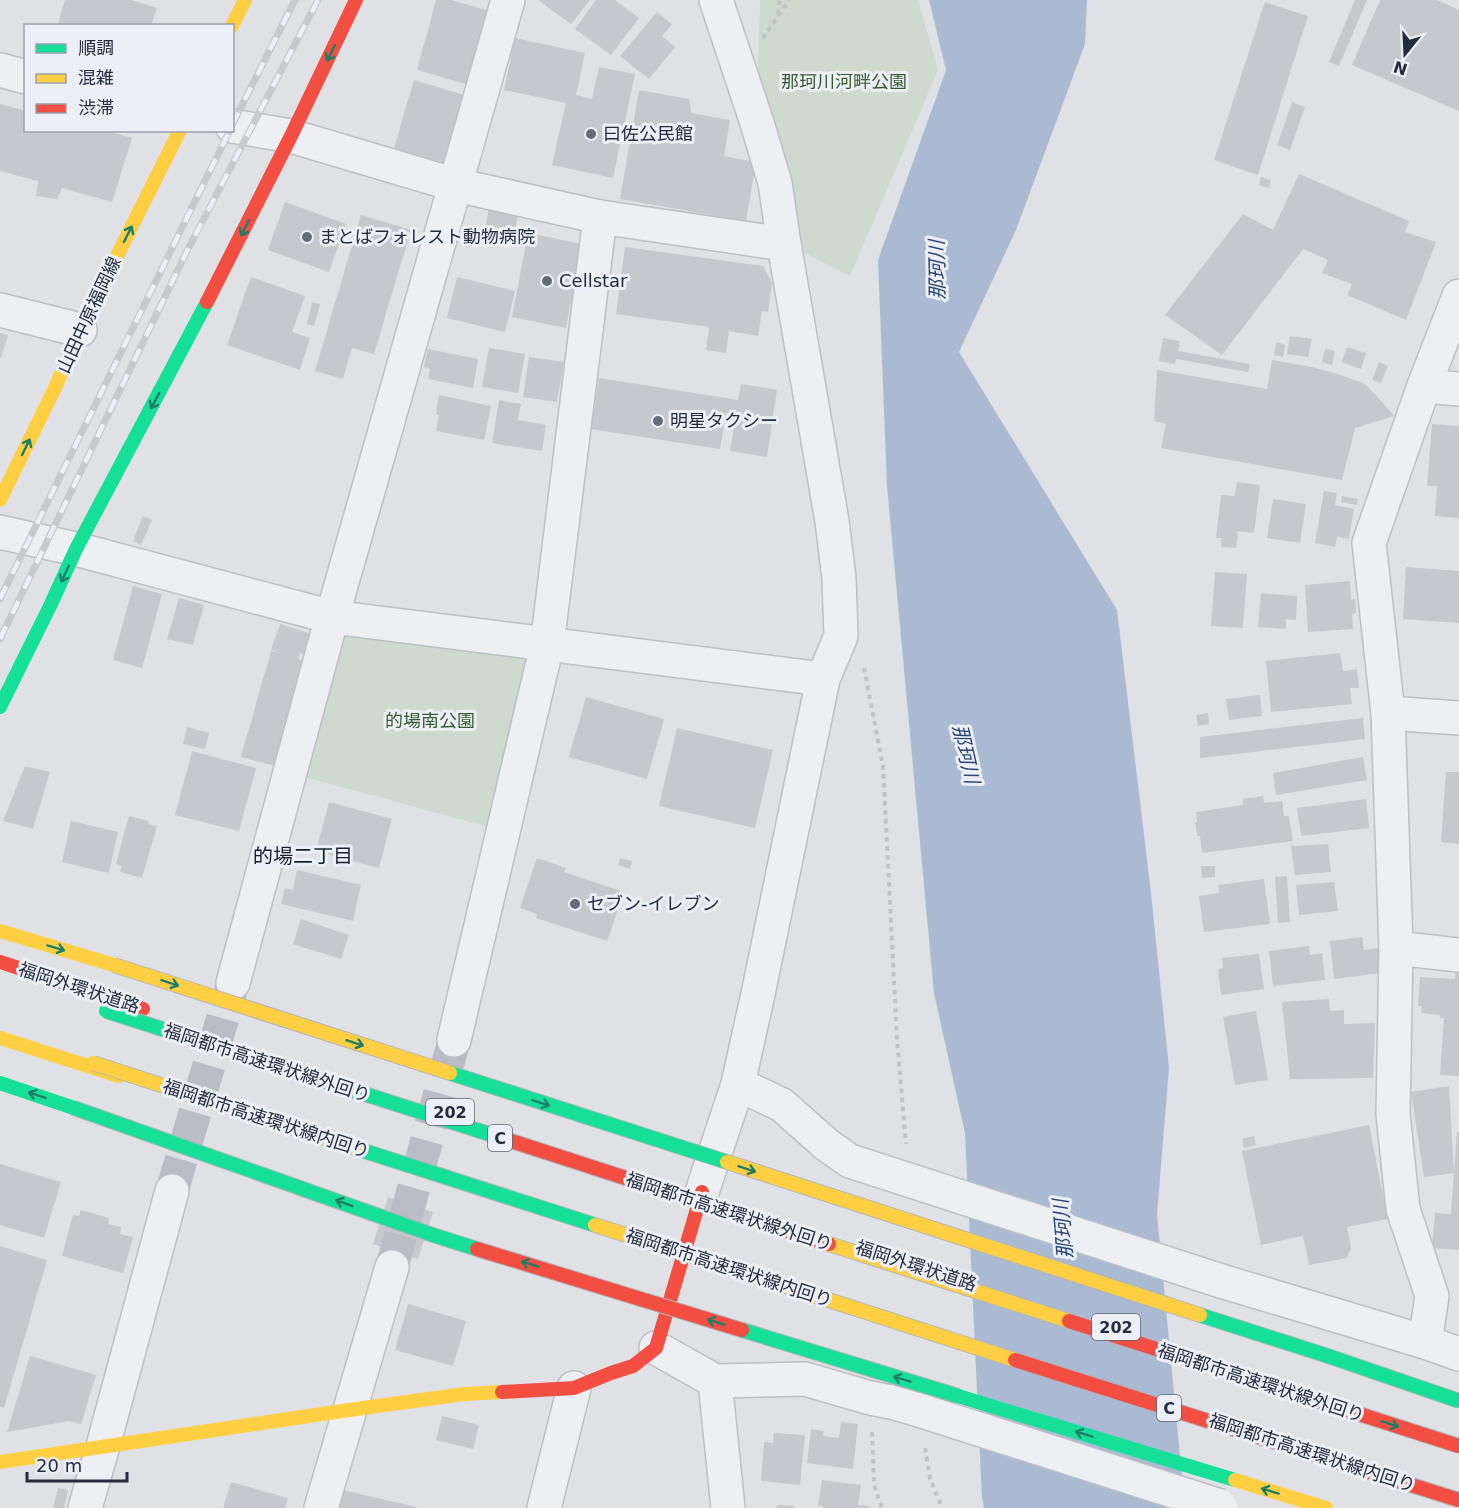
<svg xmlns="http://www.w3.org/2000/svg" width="1459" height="1508" font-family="'DejaVu Sans','Noto Sans JP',sans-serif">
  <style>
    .green { fill: #ced9cf }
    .water { fill: #aabad3 }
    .building { fill: #c5c8cc }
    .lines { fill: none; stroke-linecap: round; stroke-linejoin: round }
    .street-tunnel { stroke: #babdc4; stroke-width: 33; stroke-dasharray: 33 16; stroke-linecap: butt }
    .street-casing { stroke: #bdbfc3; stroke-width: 36 }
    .path { stroke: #c1c2c8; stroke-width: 4; stroke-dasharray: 4.5 4.5; stroke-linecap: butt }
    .street { stroke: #eeeff2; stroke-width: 33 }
    .fast { stroke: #16e098; stroke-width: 14 }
    .slow { stroke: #ffcf43; stroke-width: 14 }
    .jam { stroke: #f24e42; stroke-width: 14 }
    .rail-casing { stroke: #c7c9cd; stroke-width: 7 }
    .rail { stroke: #eceff5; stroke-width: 4.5; stroke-dasharray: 14; stroke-linecap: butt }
    .street-bridge-casing { stroke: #bdbfc3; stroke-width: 36; stroke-linecap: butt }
    .fast-bridge-casing { stroke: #b1b4ba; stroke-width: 16; stroke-linecap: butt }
    .slow-bridge-casing { stroke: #b1b4ba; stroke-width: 16; stroke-linecap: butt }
    .jam-bridge-casing { stroke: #b1b4ba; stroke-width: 16; stroke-linecap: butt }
    .street-bridge { stroke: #eeeff2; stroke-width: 33 }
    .fast-bridge { stroke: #16e098; stroke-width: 14 }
    .slow-bridge { stroke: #ffcf43; stroke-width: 14 }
    .jam-bridge { stroke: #f24e42; stroke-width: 14 }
    .oneway { stroke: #1e7d67 }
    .poi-dot { fill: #666b79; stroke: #eceff5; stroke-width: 2 }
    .labels { text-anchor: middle; stroke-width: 6; stroke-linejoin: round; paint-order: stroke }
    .shield { fill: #eceff5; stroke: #616676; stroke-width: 1.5 }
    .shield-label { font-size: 16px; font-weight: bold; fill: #252c3f }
    .park-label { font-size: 18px; fill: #365c31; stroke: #eceff5 }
    .poi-label { font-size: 18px; fill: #252c3f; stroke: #eceff5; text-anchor: start }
    .street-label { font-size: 18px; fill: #252c3f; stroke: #eceff5 }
    .water-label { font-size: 20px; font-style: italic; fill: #2c4775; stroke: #eceff5 }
    .neighbourhood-label { font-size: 20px; fill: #171e2f; stroke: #eceff5 }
  </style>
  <rect width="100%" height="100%" fill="#dfe1e5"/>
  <g class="green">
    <path d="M760,0h158l20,70 -88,206 -49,-25 -43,-179z"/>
    <path d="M335,622l206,25 -42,183 -205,-56z"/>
  </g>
  <path class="water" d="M929,0h158l-2,44 -69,186 -57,122 158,258 34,283 18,175 -12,146 28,294h-201l-2,-10 -17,-365 -31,-140 -47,-507 -9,-226 68,-190z"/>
  <g class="building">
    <path d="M65,0h66l26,8 -6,18h-87l-6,-3z"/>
    <path d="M436,0h15l39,11 -21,74 -52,-15z"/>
    <path d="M538,0h52l-19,24z"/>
    <path d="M596,0h19l24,18 -28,37 -36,-26z"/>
    <path d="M1355,0h12l-28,66 -10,-4z"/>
    <path d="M1380,0h57l22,10v101l-107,-46z"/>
    <path d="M1265,2l43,14 -50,159 -44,-15z"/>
    <path d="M657,12l15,12 -10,12 13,11 -26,32 -29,-23z"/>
    <path d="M515,38l70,15 -9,42 16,4 7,-32 36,7 -22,104 -61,-13 14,-62 -62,-13z"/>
    <path d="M414,80l50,15 -19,68 -51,-15z"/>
    <path d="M639,90l50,9 2,14 39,7 -6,36 32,6 -10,59 -126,-22z"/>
    <path d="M1292,102l13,5 -15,43 -13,-5z"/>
    <path d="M0,104l26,7v19h77l29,8 -20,64 -50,-14 -5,11 -21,-3 2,-15 -38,-10z"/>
    <path d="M1299,174l110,47 -4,11 31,10 -30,78 -59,-25 5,-11 -30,-11 6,-13 -25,-11 -81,106 -57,-40 78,-101 30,16z"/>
    <path d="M1261,177l10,3 -2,8 -10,-3z"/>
    <path d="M285,202l61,22 -17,48 -61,-22z"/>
    <path d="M489,208l29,6 -6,31 -29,-6z"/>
    <path d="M361,215l50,15 -37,124 -22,-6 -9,31 -28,-8z"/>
    <path d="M528,233l54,11 -16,84 -54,-11z"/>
    <path d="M625,247l138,19 9,17 -4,29 -6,-1 -4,25 -29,-5 -3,22 -20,-3 3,-23 -93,-13z"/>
    <path d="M251,277l54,19 -13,36 18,6 -10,32 -73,-25z"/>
    <path d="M457,277l58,14 -10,41 -58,-14z"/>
    <path d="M312,302l8,2 -6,22 -7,-2z"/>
    <path d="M0,333l8,2 -7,23h-1z"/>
    <path d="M1290,336l22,3 -4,18 -21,-3z"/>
    <path d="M1163,338l17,3 -2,10 72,13 -2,8 -72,-13 -1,5 -16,-3z"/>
    <path d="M1277,342l8,3 -2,12 -9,-2z"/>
    <path d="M1347,347l19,6 -5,16 -19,-7z"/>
    <path d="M489,348l36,6 -7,39 -36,-6z"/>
    <path d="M428,349l50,10 -5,29 -45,-9 2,-10 -6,-2z"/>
    <path d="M1325,349l10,2 -3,14 -10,-3z"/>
    <path d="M529,357l35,5 -7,40 -34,-5z"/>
    <path d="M1272,360l40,7 32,9 21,8 10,10 19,22 -39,12 -13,52 -181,-32 5,-24 -12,-3 3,-51 110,19z"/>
    <path d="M1379,362l9,4 -7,17 -9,-3z"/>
    <path d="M599,378l139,22 3,-16 36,6 -10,67 -37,-6 6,-37 -10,-1 -6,36 -129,-20z"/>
    <path d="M439,395l52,11 -7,34 -48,-9 3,-16 -3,-1z"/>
    <path d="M499,400l22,4 -3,16 28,5 -4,26 -50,-8z"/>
    <path d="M1432,424l27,2v92l-24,-2 2,-30h-10z"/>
    <path d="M1237,482l23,3 -6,48 -16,-2 -2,17 -15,-1 1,-9h-6l5,-43 14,1z"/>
    <path d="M1324,491l13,2 -2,12 19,4 -5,30 -12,-2 -2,10 -20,-4z"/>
    <path d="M1342,496l16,3 -1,6 -16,-3z"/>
    <path d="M1273,499l33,5 -6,39 -33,-5z"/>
    <path d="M143,516l9,4 -11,25 -8,-4z"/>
    <path d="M1406,567l53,4v52l-56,-4z"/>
    <path d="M1215,572l32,2 -4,54 -32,-2z"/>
    <path d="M1350,581l1,19 4,-1 1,14 -4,1 1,15 -45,3 -3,-47z"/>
    <path d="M133,586l29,8 -20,74 -29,-8z"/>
    <path d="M1261,593l36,3 -1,24 -10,-1v10l-28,-2z"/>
    <path d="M179,598l25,7 -11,40 -26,-6z"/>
    <path d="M280,624l37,12 -7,20 -10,-3 -2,6 11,3 -30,105 -38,-10 30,-106 14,3 -14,-4z"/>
    <path d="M1340,653l3,18 14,-2 2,19h-9l2,16 -81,8 -5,-51z"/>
    <path d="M1260,695l2,21 -33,4 -3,-21z"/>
    <path d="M586,697l78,22 -17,60 -78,-22z"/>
    <path d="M1208,713l1,11 -11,2 -2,-11z"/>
    <path d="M1363,718l2,21 -165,19v-21z"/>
    <path d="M187,727l22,6 -4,16 -22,-5z"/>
    <path d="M677,728l96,22 -18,78 -96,-22z"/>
    <path d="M192,751l64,17 -17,63 -64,-16z"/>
    <path d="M1363,757l4,23 -91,15 -3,-22z"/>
    <path d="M25,766l25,6 -17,57 -30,-8z"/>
    <path d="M1446,772h13v72l-18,-2z"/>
    <path d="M1263,796l1,7 18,-2 2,15h5l4,25 -91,12 -2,-17h-3l-2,-14h2l-1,-10 47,-7 -1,-6z"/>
    <path d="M1366,799l3,29 -68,8 -4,-28z"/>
    <path d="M329,802l63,17 -13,49 -63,-17z"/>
    <path d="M129,816l20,5 -1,3 9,2 -15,52 -22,-6 2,-6 -6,-2z"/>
    <path d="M71,821l47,11 -9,41 -47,-11z"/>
    <path d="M1328,844l3,28 -36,3 -4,-29z"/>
    <path d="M537,858l29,10 -2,4 60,20 -17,49 -71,-23 1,-4 -17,-6z"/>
    <path d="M620,858l12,3 -2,8 -12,-4z"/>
    <path d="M1201,866h14v11l-13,1z"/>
    <path d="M297,870l64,15 -8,36 -72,-17 4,-16 8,2z"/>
    <path d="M1287,876l3,46 -12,1 -3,-46z"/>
    <path d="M1264,879l6,45 -66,8 -5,-36 20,-3 -1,-8z"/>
    <path d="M1334,882l4,29 -39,4 -3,-30z"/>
    <path d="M301,919l48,16 -8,24 -48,-15z"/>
    <path d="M1362,937l2,13 14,-2 3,25 -47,6 -4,-38z"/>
    <path d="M1309,946l1,9 12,-2 3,27 -52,6 -4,-35z"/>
    <path d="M1259,954l5,35 -43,6 -3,-26 5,-1 -1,-10z"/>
    <path d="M1456,971l3,1v104l-19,-1 4,-57h-4v-3l-19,-2 1,-7h-4l2,-29 35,2z"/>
    <path d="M1329,999l1,12 14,-1v14l31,-1 -2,55 -83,1 -8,-77z"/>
    <path d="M1256,1011l12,69 -33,5 -12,-68z"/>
    <path d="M1449,1086l5,87 3,-41h2v118l-27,-2 3,-35 16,1 3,-41 -30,4 -13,-85z"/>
    <path d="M1369,1125l19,94 -41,8 4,21 -4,10 -38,7 -6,-29 -42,9 -19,-94z"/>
    <path d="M1254,1136l2,9 -12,3 -2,-9z"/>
    <path d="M0,1164l61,18 -17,56 -44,-13z"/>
    <path d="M388,1197l45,15 -15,47 -45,-15z"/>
    <path d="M81,1210l28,8 -1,6 13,3 -1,7 13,3 -10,36 -61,-17 11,-41 6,1z"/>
    <path d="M0,1246l47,14 -43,148 -4,-2z"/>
    <path d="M408,1304l58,17 -13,45 -58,-16z"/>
    <path d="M30,1356l66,19 -15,49 -12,-3 -62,11z"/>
    <path d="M442,1416l37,9 -6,24 -37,-9z"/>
    <path d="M841,1422l17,2 -5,45 -46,-6 4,-34 13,2 -1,5 16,2z"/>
    <path d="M774,1433l31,2 -5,50 -39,-4 3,-39 9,1z"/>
    <path d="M822,1480l39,5 -3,20 11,1v2h-46v-2h-5z"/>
    <path d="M231,1482l57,16 -3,10h-62z"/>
    <path d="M58,1488l10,2 -4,18h-11z"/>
    <path d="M342,1490l75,17v1h-79z"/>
    <path d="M777,1505l17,1v2h-17z"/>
  </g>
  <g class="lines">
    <g class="street-tunnel">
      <path d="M172,1191l61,-208"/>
      <path d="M392,1267l61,-222"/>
    </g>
    <defs>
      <g id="street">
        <path d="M0,70l26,7"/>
        <path d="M232,126l59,10 165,49 144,32 184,27"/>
        <path d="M0,310l80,20"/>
        <path d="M1424,386l35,3"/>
        <path d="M0,532l76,17 256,68 491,62"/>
        <path d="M1388,713l71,5"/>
        <path d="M1396,948l63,7"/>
        <path d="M233,983l99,-366 176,-617"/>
        <path d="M454,1040l93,-395 53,-428"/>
        <path d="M738,1084l44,21 45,40 23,16"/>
        <path d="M702,1192l36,-108 20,-90 65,-315 18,-43 -2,-58 -7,-57 -48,-277 -9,-61 -18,-60 -41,-123"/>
        <path d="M1221,1281l204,61 34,12"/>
        <path d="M1425,1342l7,-46 -29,-87 -10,-95 3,-166 -8,-235 -19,-170 55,-157 35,-90"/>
        <path d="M656,1348l59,33 90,-2 65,19 21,4"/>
        <path d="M715,1381l13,127"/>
        <path d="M85,1508l18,-62 69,-255"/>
        <path d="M321,1508l71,-241"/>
        <path d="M544,1508l30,-120"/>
      </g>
    </defs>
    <use href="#street" class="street-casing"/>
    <g class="path">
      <path d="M778,14l2,-14"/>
      <path d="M763,38l26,-38"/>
      <path d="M864,668l19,98 14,273 9,105"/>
      <path d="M872,1432l2,53 8,23"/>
      <path d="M925,1448l5,30 12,30"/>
    </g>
    <use href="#street" class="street"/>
    <g class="fast">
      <path d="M0,707l51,-103 25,-55 131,-247"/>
      <path d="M0,1083l74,25"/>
      <path d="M958,1396l277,84"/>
    </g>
    <g class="slow">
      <path d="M232,26l13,-26"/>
      <path d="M0,500l54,-110 26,-60 100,-200"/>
      <path d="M0,931l114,34"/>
      <path d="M0,1038l119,38"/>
      <path d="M0,1462l349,-52 115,-16 38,-2"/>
      <path d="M1235,1480l91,28"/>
    </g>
    <g class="jam">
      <path d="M207,302l84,-166 65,-136"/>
      <path d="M0,962l143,47"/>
      <path d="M502,1392l72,-4 37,-15 22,-7 23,-18 46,-156"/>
    </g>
    <defs>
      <g id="rail">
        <path d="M232,125l63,-125"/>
        <path d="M0,599l230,-469"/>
        <path d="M0,639l187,-388 131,-251"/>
      </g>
    </defs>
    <use href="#rail" class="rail-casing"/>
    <use href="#rail" class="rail"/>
    <defs>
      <g id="street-bridge">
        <path d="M850,1161l371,120"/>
        <path d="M891,1402l28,8 301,96"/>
      </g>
      <g id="fast-bridge">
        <path d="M106,1011l399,128"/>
        <path d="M450,1073l277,89"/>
        <path d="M74,1108l359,127 44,14"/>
        <path d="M358,1149l237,76"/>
        <path d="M1200,1315l128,41 131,45"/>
        <path d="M742,1330l216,66"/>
      </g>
      <g id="slow-bridge">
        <path d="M114,965l336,108"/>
        <path d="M93,1063l265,86"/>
        <path d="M727,1162l473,153"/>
        <path d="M595,1225l420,135"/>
        <path d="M829,1244l240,77"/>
      </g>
      <g id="jam-bridge">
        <path d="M505,1139l324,105"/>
        <path d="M477,1249l265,81"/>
        <path d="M1069,1321l390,125"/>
        <path d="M1015,1360l444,140"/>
      </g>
    </defs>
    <use href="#street-bridge" class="street-bridge-casing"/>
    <use href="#fast-bridge" class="fast-bridge-casing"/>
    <use href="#slow-bridge" class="slow-bridge-casing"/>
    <use href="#jam-bridge" class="jam-bridge-casing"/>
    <use href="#street-bridge" class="street-bridge"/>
    <use href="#fast-bridge" class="fast-bridge"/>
    <use href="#slow-bridge" class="slow-bridge"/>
    <use href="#jam-bridge" class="jam-bridge"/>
  </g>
  <defs><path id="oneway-shaft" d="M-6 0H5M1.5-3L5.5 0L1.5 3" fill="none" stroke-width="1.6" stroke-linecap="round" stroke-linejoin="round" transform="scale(1.5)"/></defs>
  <g class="oneway">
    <use href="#oneway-shaft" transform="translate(331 53) rotate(116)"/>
    <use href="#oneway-shaft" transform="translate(245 228) rotate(117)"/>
    <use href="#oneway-shaft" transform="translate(128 234) rotate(-63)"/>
    <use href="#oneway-shaft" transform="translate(155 401) rotate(118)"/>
    <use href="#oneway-shaft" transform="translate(26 447) rotate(-64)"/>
    <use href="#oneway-shaft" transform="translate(65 574) rotate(115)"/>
    <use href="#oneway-shaft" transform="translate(56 948) rotate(17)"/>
    <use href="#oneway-shaft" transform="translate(170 983) rotate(18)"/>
    <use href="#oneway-shaft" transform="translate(355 1043) rotate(18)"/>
    <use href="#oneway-shaft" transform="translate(37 1095) rotate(-162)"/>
    <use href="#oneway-shaft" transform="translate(541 1103) rotate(18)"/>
    <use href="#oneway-shaft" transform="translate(747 1169) rotate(18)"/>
    <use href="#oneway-shaft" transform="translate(344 1203) rotate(-160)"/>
    <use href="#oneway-shaft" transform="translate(530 1264) rotate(-163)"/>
    <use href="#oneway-shaft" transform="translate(716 1322) rotate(-163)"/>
    <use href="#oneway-shaft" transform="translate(902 1379) rotate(-163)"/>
    <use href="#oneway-shaft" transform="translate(1390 1424) rotate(18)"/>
    <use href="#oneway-shaft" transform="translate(1084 1434) rotate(-163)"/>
    <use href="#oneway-shaft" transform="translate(1270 1491) rotate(-163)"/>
  </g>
  <g class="poi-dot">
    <circle cx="591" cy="134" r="6"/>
    <circle cx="307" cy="237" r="6"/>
    <circle cx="547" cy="281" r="6"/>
    <circle cx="658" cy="421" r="6"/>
    <circle cx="575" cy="904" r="6"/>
  </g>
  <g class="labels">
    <g class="shield">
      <rect x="426" y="1099" width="48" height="26" rx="4.5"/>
      <rect x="488" y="1125" width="24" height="26" rx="4.5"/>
      <rect x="1092" y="1314" width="48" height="26" rx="4.5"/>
      <rect x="1157" y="1395" width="24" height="26" rx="4.5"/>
    </g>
    <g class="shield-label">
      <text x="450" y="1118">202</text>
      <text x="500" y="1144">C</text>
      <text x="1116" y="1333">202</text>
      <text x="1169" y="1414">C</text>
    </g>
    <g class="park-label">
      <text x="844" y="88">那珂川河畔公園</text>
      <text x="430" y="727">的場南公園</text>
    </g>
    <g class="poi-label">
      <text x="603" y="140">曰佐公民館</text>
      <text x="319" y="243">まとばフォレスト動物病院</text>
      <text x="559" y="287">Cellstar</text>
      <text x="670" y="427">明星タクシー</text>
      <text x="587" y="910">セブン-イレブン</text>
    </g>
    <g class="street-label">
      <text transform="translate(89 315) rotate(-65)" y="6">山田中原福岡線</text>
      <text transform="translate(79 988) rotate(18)" y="6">福岡外環状道路</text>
      <text transform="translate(267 1063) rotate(18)" y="6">福岡都市高速環状線外回り</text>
      <text transform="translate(266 1119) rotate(18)" y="6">福岡都市高速環状線内回り</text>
      <text transform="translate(729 1212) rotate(18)" y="6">福岡都市高速環状線外回り</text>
      <text transform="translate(916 1266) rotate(18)" y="6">福岡外環状道路</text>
      <text transform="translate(729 1268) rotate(18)" y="6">福岡都市高速環状線内回り</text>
      <text transform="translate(1261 1383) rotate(18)" y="6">福岡都市高速環状線外回り</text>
      <text transform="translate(1312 1453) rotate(18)" y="6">福岡都市高速環状線内回り</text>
    </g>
    <g class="water-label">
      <text transform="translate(937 270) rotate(-91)" y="7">那珂川</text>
      <text transform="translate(966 754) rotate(77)" y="7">那珂川</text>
      <text transform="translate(1063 1229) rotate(-95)" y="7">那珂川</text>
    </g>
    <g class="neighbourhood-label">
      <text x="303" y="863">的場二丁目</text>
    </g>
  </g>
  <rect x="24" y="24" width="210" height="108" fill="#eceff5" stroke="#9ca1ac" stroke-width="1.5"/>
  <rect x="36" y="44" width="30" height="9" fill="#16e098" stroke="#9ca1ac" stroke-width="1.5"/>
  <text x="78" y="54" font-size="18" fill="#252c3f">順調</text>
  <rect x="36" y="74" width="30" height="9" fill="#ffcf43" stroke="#9ca1ac" stroke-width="1.5"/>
  <text x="78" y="84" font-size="18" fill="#252c3f">混雑</text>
  <rect x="36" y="104" width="30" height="9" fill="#f24e42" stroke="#9ca1ac" stroke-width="1.5"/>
  <text x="78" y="114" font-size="18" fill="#252c3f">渋滞</text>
  <g transform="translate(1405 54) rotate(198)" stroke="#eceff5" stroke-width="4.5" paint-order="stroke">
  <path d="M0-4.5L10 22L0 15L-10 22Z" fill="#252c3f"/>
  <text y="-9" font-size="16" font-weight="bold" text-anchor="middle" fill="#252c3f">N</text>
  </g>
  <path d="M27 1472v9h100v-9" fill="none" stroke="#252c3f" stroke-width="3"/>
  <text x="36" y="1472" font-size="18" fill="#252c3f" stroke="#eceff5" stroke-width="4.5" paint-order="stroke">20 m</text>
</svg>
